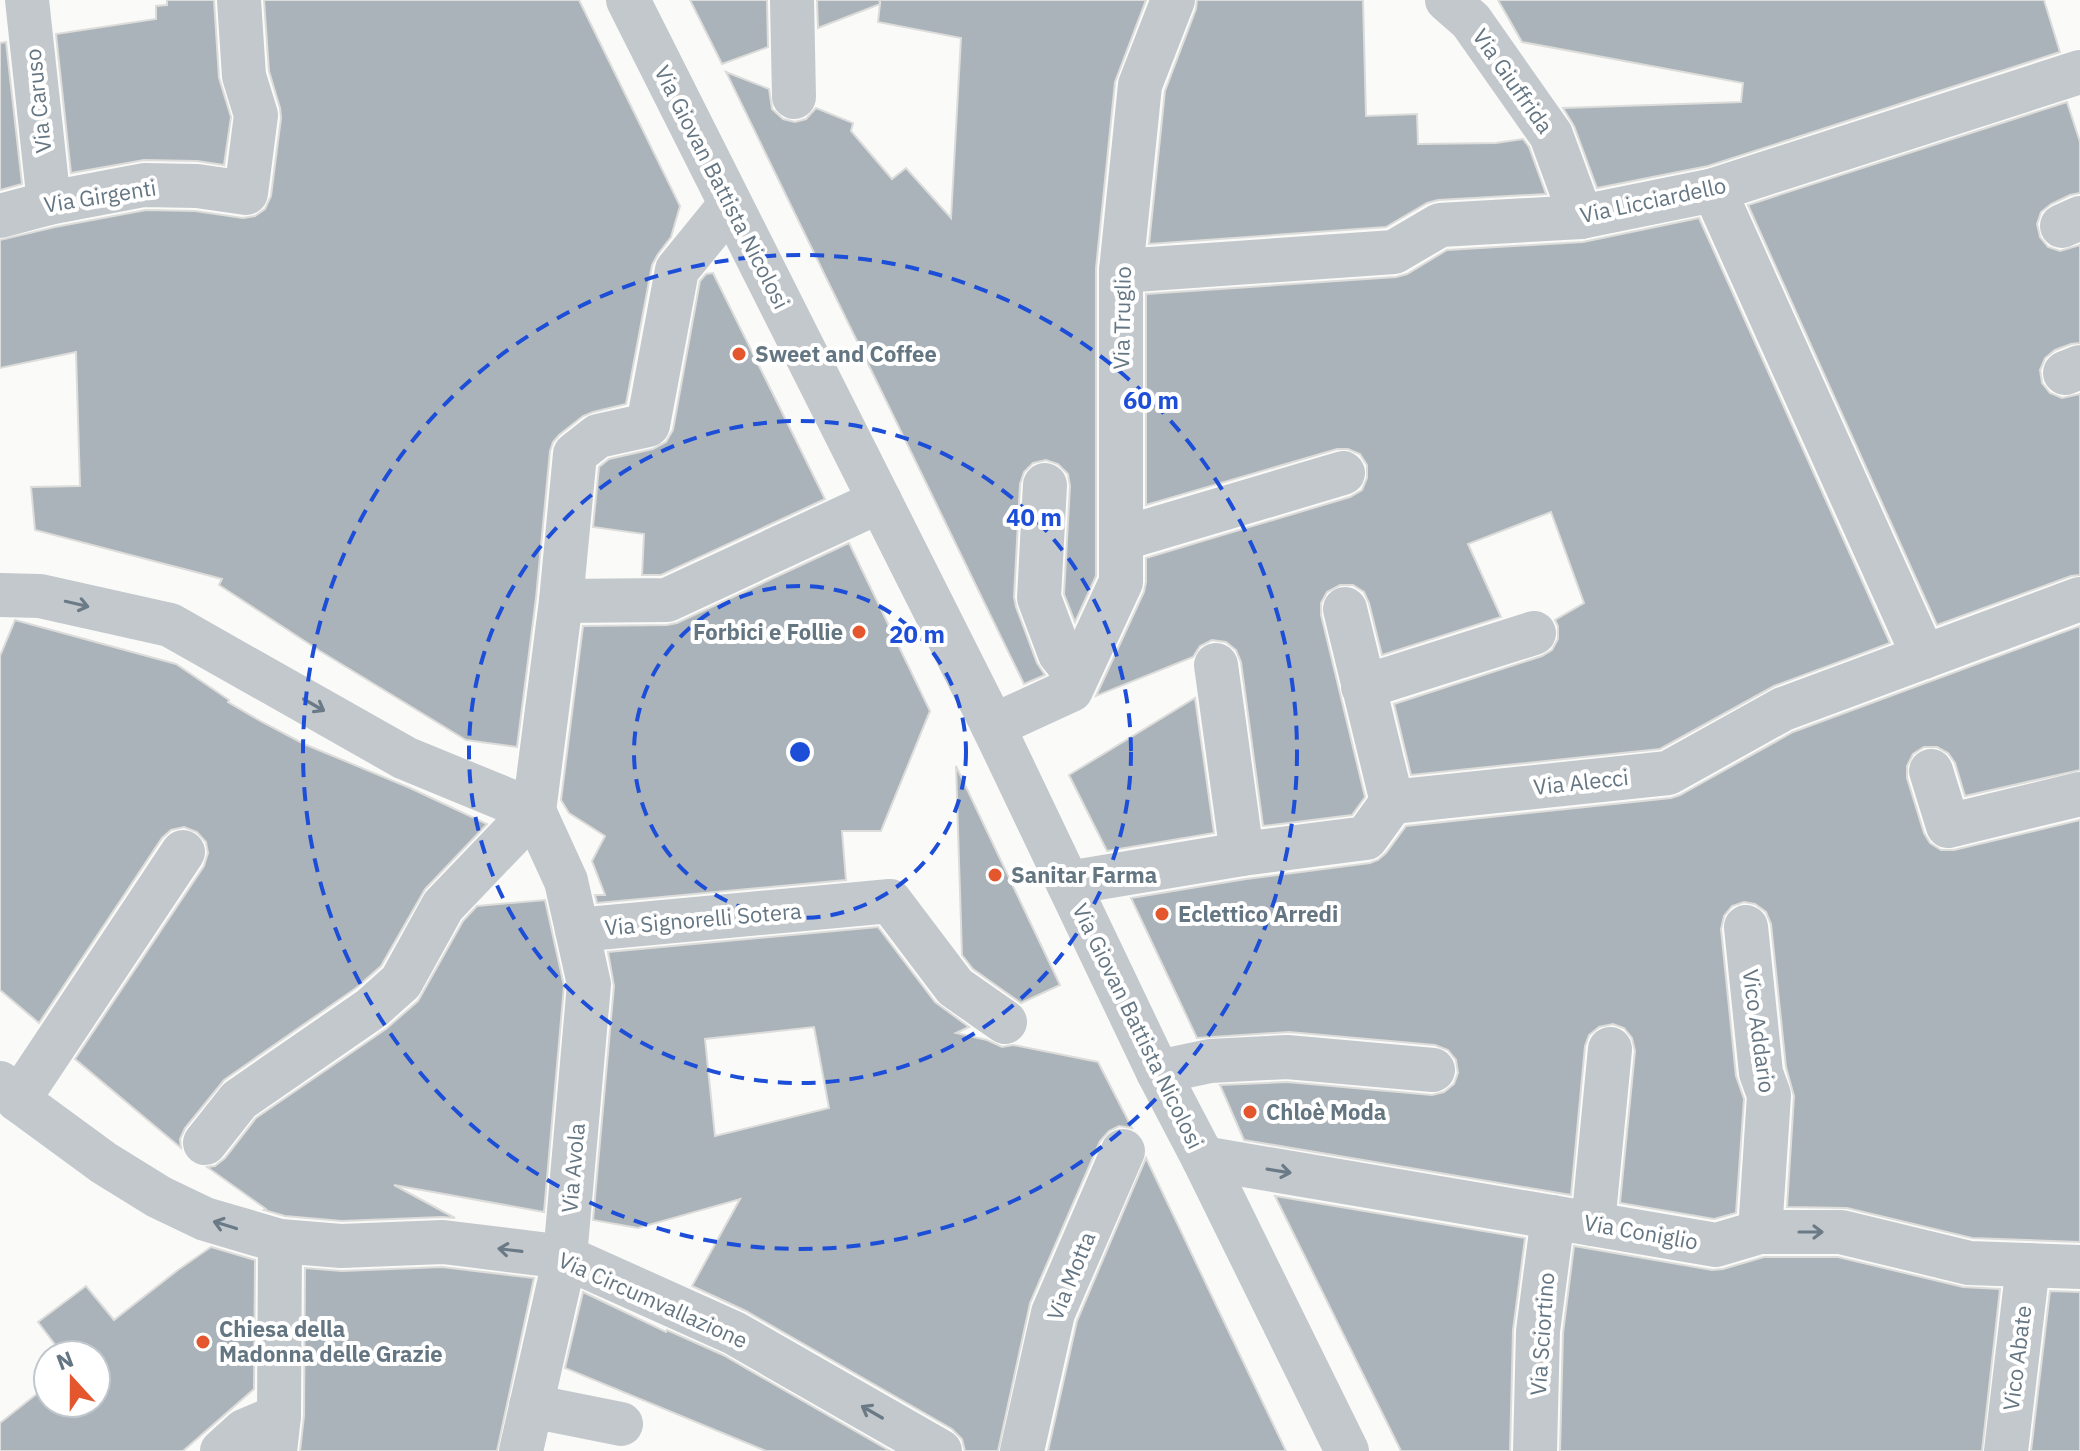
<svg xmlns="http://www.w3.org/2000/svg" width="2080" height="1451" font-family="'IBM Plex Sans',sans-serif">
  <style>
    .building { fill: #aab3b9; stroke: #dcdcda; stroke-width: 2; fill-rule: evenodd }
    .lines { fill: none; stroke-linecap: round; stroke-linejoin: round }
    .minor { stroke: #c3c8cc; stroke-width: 44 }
    .oneway { stroke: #6a7a87 }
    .ring { fill: none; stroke: #1d4ed8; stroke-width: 4; stroke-dasharray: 14 10 }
    .poi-dot { fill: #e4572e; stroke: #fff; stroke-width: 3 }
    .labels { text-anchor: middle; stroke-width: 8; stroke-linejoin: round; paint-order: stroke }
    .street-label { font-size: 22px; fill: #657683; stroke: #fff }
    .poi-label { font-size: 22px; font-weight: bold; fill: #657683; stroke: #fff; text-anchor: start }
    .centre { fill: #1d4ed8; stroke: #fff; stroke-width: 4 }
    .ring-label { font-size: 24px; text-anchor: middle; font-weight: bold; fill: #1d4ed8; stroke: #fff; stroke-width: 8; stroke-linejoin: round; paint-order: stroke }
  </style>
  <rect width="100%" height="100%" fill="#fafaf8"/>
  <g class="building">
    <path d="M167,0h47l5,78 12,39 -7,48 -27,-4 -53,-1 -73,13 -15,-139 100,-15v-13l11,-1z"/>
    <path d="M264,0h315l101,206 -9,31 -13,17 -6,11 -26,139 -33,8 -10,4 -24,19 -6,7 -3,9 -14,147 -19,149 -51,-7 -146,-89 -101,-66 3,-6 -187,-49 -4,-43 49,-1 -4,-134 -76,16v-128l55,-13 91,-17 49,1 48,7 12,-2 10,-7 6,-13 10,-78 -1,-10 -11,-37z"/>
    <path d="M690,0h77l1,47 -46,17z"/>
    <path d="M817,0h62l1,3v-3h266l-31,82 -19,186v308l-21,46 -11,-28 6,-108 -2,-12 -10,-10 -12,-4 -13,3 -9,9 -4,12 -6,113 2,10 21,56 8,12 -21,9 -298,-612 43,17 3,20 11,10 12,3 11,-3 10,-11 37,15 -2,8 41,48 14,-11 45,50 10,-180 -83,-16 2,-18 -62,24z"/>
    <path d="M1197,0h166l3,116 51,-2 1,30 78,-1 27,-4 6,8 17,47 -108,6 -11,3 -41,24 -237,17 16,-153 31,-82z"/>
    <path d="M1498,0h546l16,52 -352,114 -111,22 -23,-62 -11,-18 178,-6 2,-19 -221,-41z"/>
    <path d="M6,42l16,142 -22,6v-147z"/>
    <path d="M2067,102l13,40v51l-10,2 -19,9 -10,8 -4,12 3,13 8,10 12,4 20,-6v98l-9,1 -16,6 -10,8 -5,12 2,13 8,10 12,5 18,-4v181l-9,1 -134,49 -189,-420z"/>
    <path d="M1699,218l191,425 -116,43 -114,63 -249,26 -17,-71 148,-48 10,-6 6,-11v-13l-3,-6 29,-17 -33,-91 -83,32 33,73 -119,38 -13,-52 -5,-11 -11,-7h-13l-13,7 -6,11v12l44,182 -13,18 -89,11 -22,-164 -5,-12 -10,-8 -14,-2 -12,6 -7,11 -97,39 48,-104 2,-10v-24l204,-61 12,-7 5,-12v-13l-7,-11 -12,-5h-11l-191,56v-211l250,-17 11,-3 40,-24 136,-8z"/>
    <path d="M713,273l112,226 -164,76h-19l2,-41 -51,-7 6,-60 10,-8 44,-10 13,-7 7,-12 27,-149 6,-7z"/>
    <path d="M849,543l81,168 -49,120h-39l4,49 -249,23 -2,-8h10l-13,-34 13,-25 -36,-23 -8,-13 22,-174 84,-1 10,-2z"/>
    <path d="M15,620l161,44 53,36 -1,2 34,20 42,22 106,44 77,36 -62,65 -44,77 -25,22 -132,92 -39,48 -5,11 1,9 -106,-89 129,-193 4,-13 -2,-11 -9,-10 -13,-5 -13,3 -9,8 -123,185 -39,-33v-334z"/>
    <path d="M2080,626v144l-115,26 -10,-33 -7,-10 -11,-6h-13l-11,7 -6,12v12l17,55 6,10 11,7h13l126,-30v422l-108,-4 -125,-30 -60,-1 7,-111 -8,-29 -15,-143 -5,-12 -11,-8 -11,-2 -12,4 -8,10 -3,13 15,147 8,23 -8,114 -22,6 -94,-16 15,-152 -3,-13 -8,-10 -11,-4 -14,3 -10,8 -4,11 -14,149 -327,-55 -24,-55 67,-3 145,13 12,-3 10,-8 4,-11 -2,-13 -8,-10 -13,-5 -146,-13 -92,6 -66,-140 115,-19 124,-16 8,-3 8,-7 20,-27 265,-28 9,-3 113,-63z"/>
    <path d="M1195,698l19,135 -107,18 -38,-76z"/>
    <path d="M956,766l104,219 -39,18 -48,-34 -11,-14z"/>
    <path d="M545,900l19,86 -20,226 -150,-27 61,33 -13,-1 -100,4 -57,-5 -21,-6 2,-1 -59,-42 8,-1 10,-8 31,-40 130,-89 32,-28 45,-80 14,-15z"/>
    <path d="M878,927l57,75 34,25 -13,6 31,7 15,7 11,-2 85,17 34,66 -13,-2 -10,5 -9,10 -70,162 -32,148h-33l-3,-12 -10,-10 -206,-118 -54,-25 48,-87 -102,29 -45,-8 21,-234 -6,-34zM814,1027l15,81 -114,28 -10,-97z"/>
    <path d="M1146,1158l81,170 59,123h-238l29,-130z"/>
    <path d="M1275,1196l250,42 -12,92 -3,121h-109z"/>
    <path d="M1574,1246l138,24 11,-1 41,-12h74l125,30 37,2 -18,162h-422l3,-118z"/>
    <path d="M211,1247l44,13 -1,129 -71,62h-183v-28l48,-38v18h48v-48h-33l-25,-33 48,-36 28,34 64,-50z"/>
    <path d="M442,1267l92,11 -37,173h-197l4,-35 1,-148 37,3z"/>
    <path d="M2050,1291l30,1v159h-49z"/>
    <path d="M583,1292l83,40 1,-2 56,25 167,96h-124l-201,-83z"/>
  </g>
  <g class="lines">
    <g class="minor">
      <path d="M27,0l22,203"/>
      <path d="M628,0l365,726 165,346 45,86 144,293"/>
      <path d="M792,0l2,97"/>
      <path d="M1447,0l24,21 80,114 30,82"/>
      <path d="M1714,190l210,467"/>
      <path d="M0,216l49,-13 95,-18 53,1 49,7 10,-78 -12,-39 -5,-76"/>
      <path d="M2062,226l18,-8"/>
      <path d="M1121,271l273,-19 46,-27 141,-8 133,-27 366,-118"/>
      <path d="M2065,373l15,-6"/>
      <path d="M1045,485l-6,113 21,56 17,21"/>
      <path d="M1121,539l222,-66"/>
      <path d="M0,595l40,1 130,29 235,133 129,53 32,70 11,49 313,-29 65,86 50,35"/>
      <path d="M561,601l106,-1 213,-99"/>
      <path d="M1345,609l47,193"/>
      <path d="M1216,665l26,189"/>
      <path d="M1363,687l171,-54"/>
      <path d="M993,726l78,-36 50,-108v-311l19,-186 33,-85"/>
      <path d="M1931,771l17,55 132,-32"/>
      <path d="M1068,883l174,-29 124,-16 26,-36 276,-29 115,-64 297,-110"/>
      <path d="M1746,927l15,146 8,22 -9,137"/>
      <path d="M1158,1072l52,-11 77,-4 146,13"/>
      <path d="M0,1083l18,17 86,63 55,34 46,22 75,22 61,5 102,-4 122,15 169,76 206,118"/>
      <path d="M18,1100l165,-248"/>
      <path d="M205,1143l34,-43 133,-92 29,-26 42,-76 91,-95 27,-210 14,-147 23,-18 50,-11 29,-155 53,-65"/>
      <path d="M1203,1158l513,87 44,-13h81l128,31 111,4"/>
      <path d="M1593,1224l17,-175"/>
      <path d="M531,1406l90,18"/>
      <path d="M222,1451l22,-20 35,-15"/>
      <path d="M275,1451l4,-35 1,-175"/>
      <path d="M521,1451l44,-194 24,-273 -12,-54"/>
      <path d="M1022,1451l31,-138 70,-162"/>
      <path d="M1535,1451l3,-120 15,-114"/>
      <path d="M2006,1451l22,-186"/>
    </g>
  </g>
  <defs><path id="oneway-shaft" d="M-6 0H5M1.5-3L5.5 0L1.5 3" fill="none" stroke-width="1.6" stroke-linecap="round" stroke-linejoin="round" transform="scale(2)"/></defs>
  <g class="oneway">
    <use href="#oneway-shaft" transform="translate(77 604) rotate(13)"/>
    <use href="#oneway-shaft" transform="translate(314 705) rotate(30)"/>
    <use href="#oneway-shaft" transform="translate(1279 1171) rotate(9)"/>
    <use href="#oneway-shaft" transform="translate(225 1225) rotate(-163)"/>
    <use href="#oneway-shaft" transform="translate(1811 1232)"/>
    <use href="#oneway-shaft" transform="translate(510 1250) rotate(-173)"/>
    <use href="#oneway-shaft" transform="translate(872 1412) rotate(-150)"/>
  </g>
  <g class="ring">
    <circle cx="800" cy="752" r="166"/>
    <circle cx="800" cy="752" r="331"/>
    <circle cx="800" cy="752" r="497"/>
  </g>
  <g class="poi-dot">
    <circle cx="739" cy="354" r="8"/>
    <circle cx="859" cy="632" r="8"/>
    <circle cx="995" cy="875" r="8"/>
    <circle cx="1162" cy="914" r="8"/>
    <circle cx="1250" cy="1112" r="8"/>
    <circle cx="203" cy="1342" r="8"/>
  </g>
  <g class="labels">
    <g class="street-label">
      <text transform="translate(1513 81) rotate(55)" y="8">Via Giuffrida</text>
      <text transform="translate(38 101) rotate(-96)" y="8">Via Caruso</text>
      <text transform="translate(722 187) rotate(63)" y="8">Via Giovan Battista Nicolosi</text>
      <text transform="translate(100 196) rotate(-9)" y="8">Via Girgenti</text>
      <text transform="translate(1653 200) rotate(-12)" y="8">Via Licciardello</text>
      <text transform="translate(1122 318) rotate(-89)" y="8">Via Truglio</text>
      <text transform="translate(1581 782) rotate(-6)" y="8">Via Alecci</text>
      <text transform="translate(703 919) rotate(-5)" y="8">Via Signorelli Sotera</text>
      <text transform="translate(1138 1026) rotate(64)" y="8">Via Giovan Battista Nicolosi</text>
      <text transform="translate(1759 1031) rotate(82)" y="8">Vico Addario</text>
      <text transform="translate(573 1168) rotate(-85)" y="8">Via Avola</text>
      <text transform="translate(1641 1232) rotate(10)" y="8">Via Coniglio</text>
      <text transform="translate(1071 1276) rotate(-68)" y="8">Via Motta</text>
      <text transform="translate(653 1300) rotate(24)" y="8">Via Circumvallazione</text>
      <text transform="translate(1542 1334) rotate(-86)" y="8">Via Sciortino</text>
      <text transform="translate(2017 1358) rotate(-83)" y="8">Vico Abate</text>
    </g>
    <g class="poi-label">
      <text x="755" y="362">Sweet and Coffee</text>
      <text x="843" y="640" text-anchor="end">Forbici e Follie</text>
      <text x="1011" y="883">Sanitar Farma</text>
      <text x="1178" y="922">Eclettico Arredi</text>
      <text x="1266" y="1120">Chloè Moda</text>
      <text x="219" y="1337">Chiesa della<tspan x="219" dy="25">Madonna delle Grazie</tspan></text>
    </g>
  </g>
  <circle cx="800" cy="752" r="12" class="centre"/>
  <g class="ring-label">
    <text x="1151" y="409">60 m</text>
    <text x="1034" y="526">40 m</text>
    <text x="917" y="643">20 m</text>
  </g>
  <g transform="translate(72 1379) rotate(339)"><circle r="38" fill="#ffffff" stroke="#c1c8cd" stroke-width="2"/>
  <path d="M0-6L14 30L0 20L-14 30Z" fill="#e4572e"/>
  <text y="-12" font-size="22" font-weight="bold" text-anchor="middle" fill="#657683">N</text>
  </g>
</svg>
